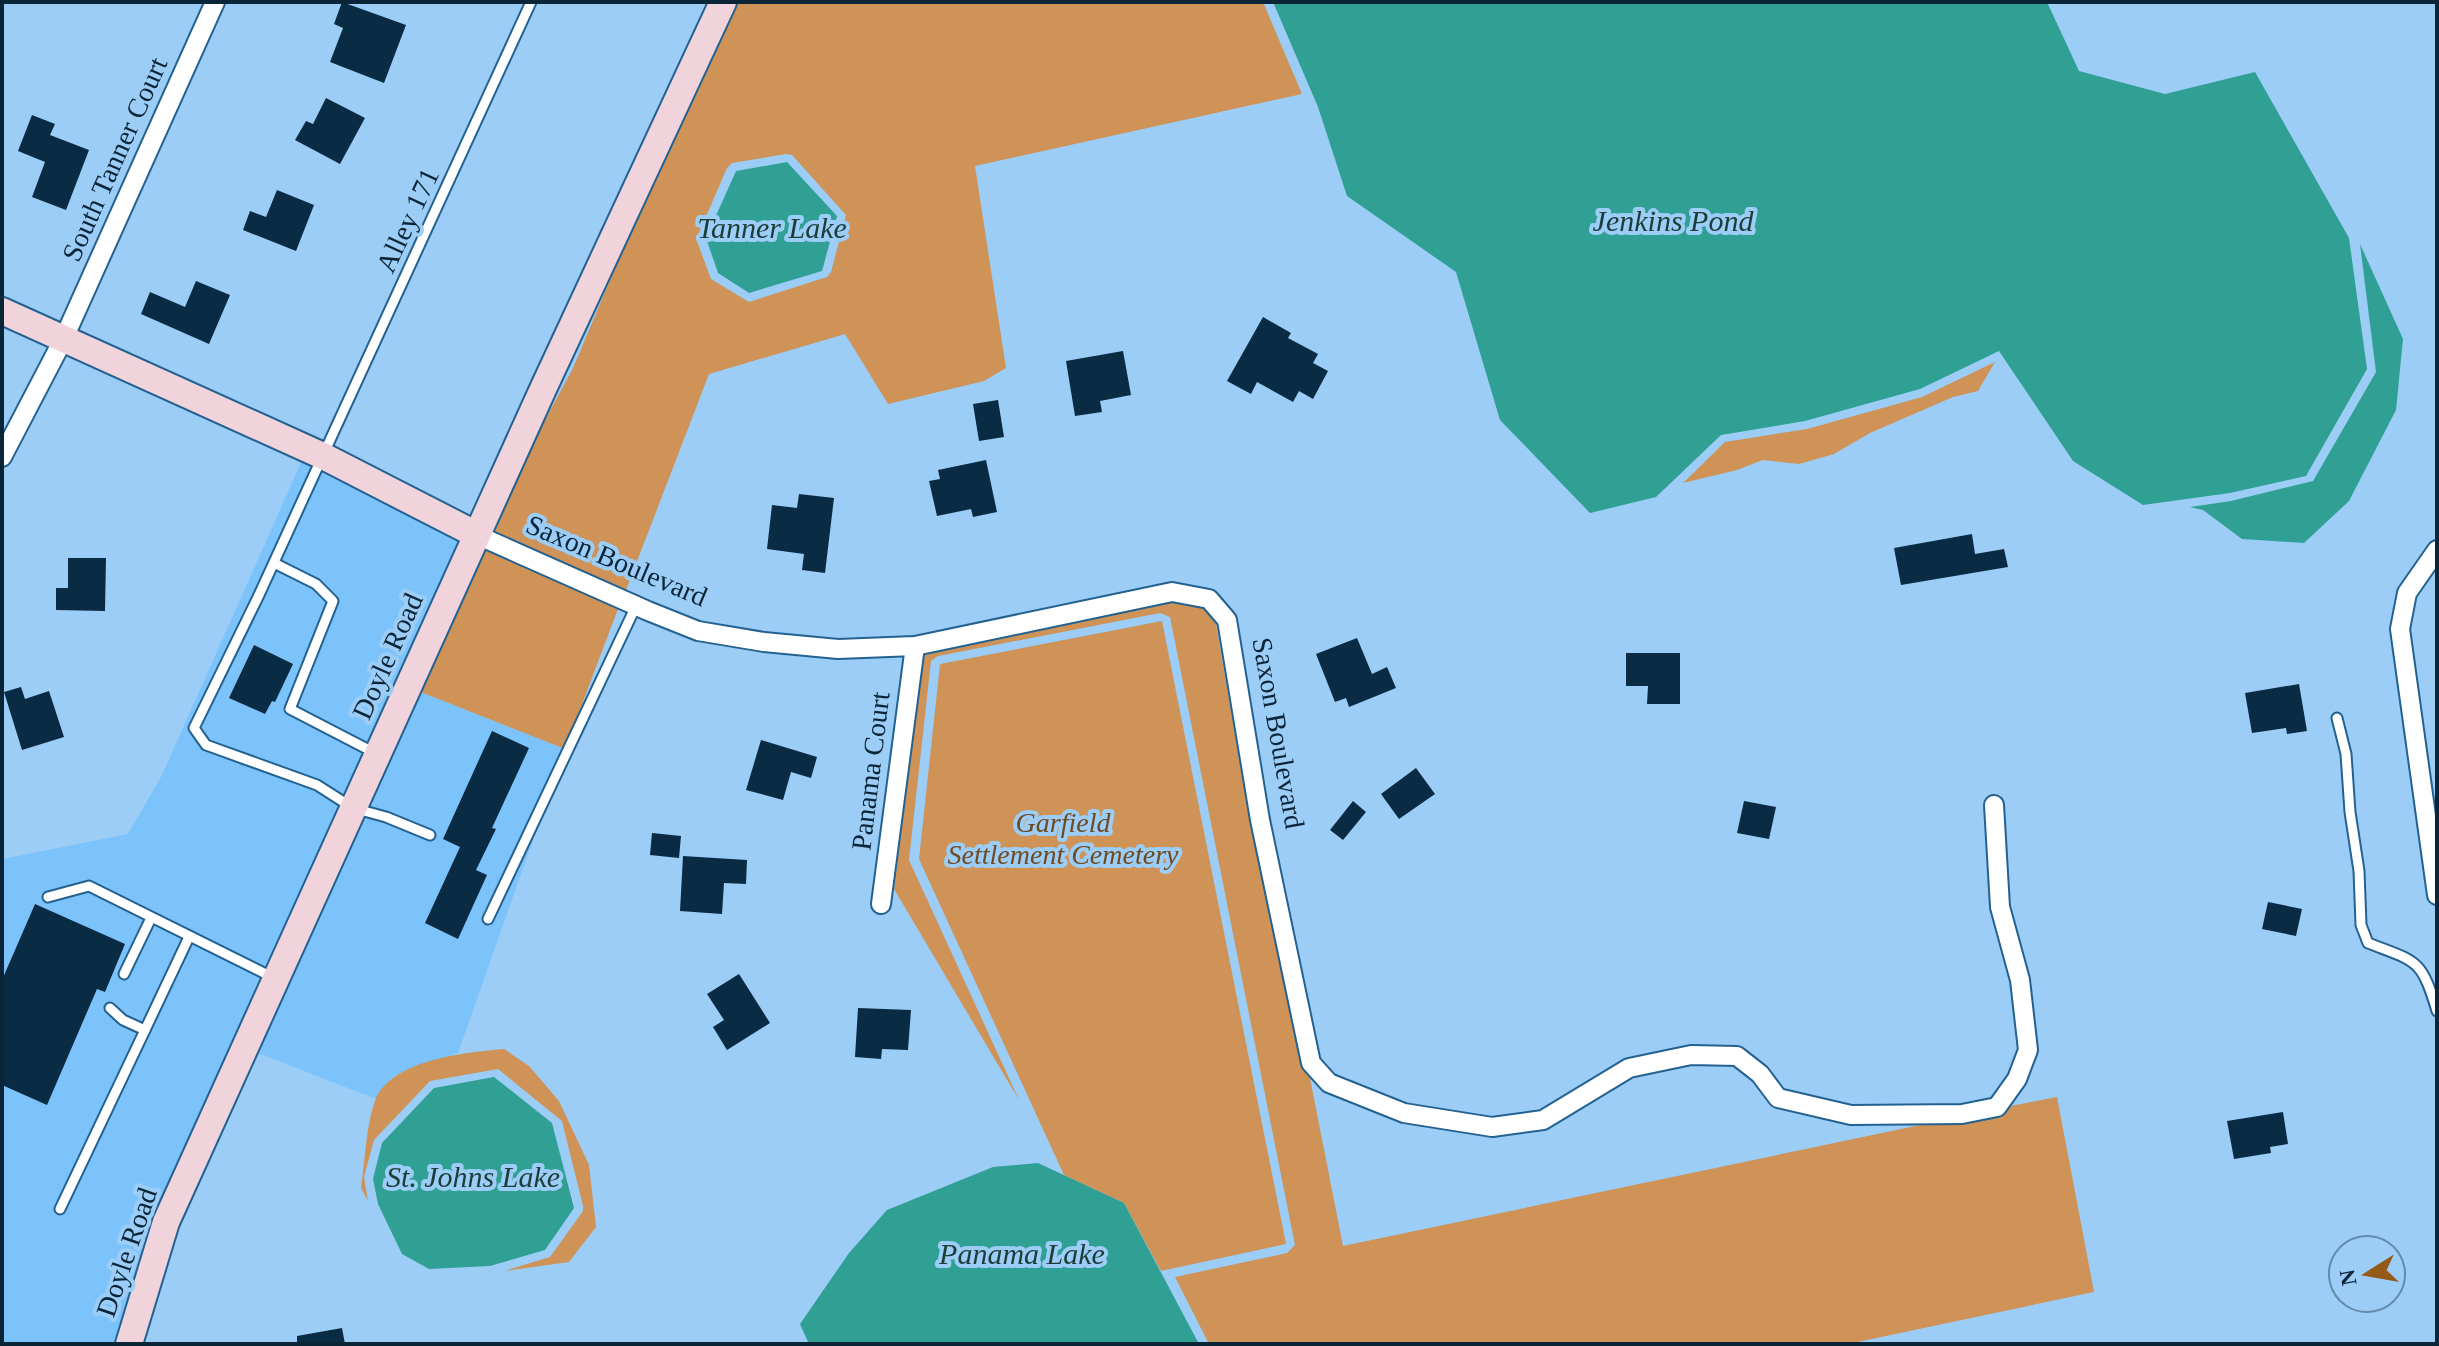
<svg xmlns="http://www.w3.org/2000/svg" width="2439" height="1346" font-family="'Times New Roman',serif">
  <style>
    .built { fill: #7dc3fb }
    .green { fill: #cf9257; fill-rule: evenodd }
    .water { fill: #30a094 }
    .building { fill: #092b43 }
    .lines { fill: none; stroke-linecap: round; stroke-linejoin: round }
    .lane-casing { stroke: #236290; stroke-width: 13 }
    .street-casing { stroke: #236290; stroke-width: 22 }
    .secondary-casing { stroke: #236290; stroke-width: 30 }
    .lane { stroke: #fff; stroke-width: 9 }
    .street { stroke: #fff; stroke-width: 18 }
    .secondary { stroke: #f0d3db; stroke-width: 26 }
    .labels { text-anchor: middle; stroke-width: 8; stroke-linejoin: round; paint-order: stroke }
    .street-label { font-size: 28px; fill: #0b2538; stroke: #9ccdf6 }
    .park-label { font-size: 28px; font-style: italic; fill: #724a20; stroke: #9ccdf6 }
    .water-label { font-size: 30px; font-style: italic; fill: #1c3d38; stroke: #9ccdf6 }
  </style>
  <rect width="100%" height="100%" fill="#9ccdf6"/>
  <g class="built">
    <path d="M303,458l160,82 -308,679 -34,101 -4,24h-115v-485l126,-25 34,-59z"/>
    <path d="M418,691l147,58 -107,304 -64,23 -18,23 -118,-46 -53,107z"/>
  </g>
  <g class="green">
    <path d="M737,2h526l39,92 -327,72 31,202 -22,13 -96,23 -43,-70 -136,40 -83,216 -135,-60 33,-71 49,-91 70,-166zM786,154l6,1 54,60 -15,57 -4,5 -78,25 -38,-23 -14,-38 1,-6 29,-67 5,-5z"/>
    <path d="M1995,362l-17,29 -25,6 -83,36 -36,21 -35,10 -36,-4 -26,10 -54,13 42,-41 82,-13 115,-32z"/>
    <path d="M483,549l135,60 -53,140 -147,-58z"/>
    <path d="M1171,602l32,6 13,16 34,199 51,243 9,12 33,168 582,-122h36l38,-7 11,-11 47,-9 37,195 -246,52h-639l-34,-67 112,-24 8,-8 -125,-628 -10,-4 -222,43 -7,5 -22,199 110,240 -125,-211 30,-234z"/>
    <path d="M1162,621l124,623 -125,27 -37,-68 -60,-28 -145,-316 21,-195z"/>
    <path d="M504,1049l25,17 30,35 30,64 7,62 -27,35 -65,9 46,-14 33,-46v-5l-21,-85 -64,-52 -68,12 -56,59 -10,37 4,24 -7,-13c4,-26 5,-62 14,-87 15,-41 91,-49 129,-52z"/>
  </g>
  <g class="water">
    <path d="M1273,2h774l32,69 86,23 90,-22 94,166 18,131 -61,107 -76,17 -87,12 -70,-44 -74,-110 -79,38 -115,32 -84,14 -65,62 -66,16 -90,-93 -44,-148 -109,-76 -29,-89z"/>
    <path d="M787,162l50,54 -15,55 -73,22 -31,-20 -12,-35 30,-67z"/>
    <path d="M2360,244l43,95 -7,71 -47,91 -45,42 -62,-4 -39,-29 -13,-3 41,-6 82,-20 63,-109z"/>
    <path d="M494,1077l58,46 22,85 -29,42 -55,16 -61,3 -27,-15 -24,-50 -5,-25 9,-36 52,-55z"/>
    <path d="M1038,1163l86,40 75,141h-390l-9,-20 49,-71 38,-43 106,-43z"/>
  </g>
  <g class="building">
    <path d="M342,2l64,23 -22,58 -54,-21 13,-34 -9,-4z"/>
    <path d="M326,98l39,20 -25,46 -45,-24 11,-19 7,3z"/>
    <path d="M32,115l23,9 -5,11 39,15 -23,60 -34,-13 13,-35 -27,-11z"/>
    <path d="M277,190l37,15 -18,46 -53,-21 7,-19 16,6z"/>
    <path d="M196,281l34,14 -21,49 -68,-30 9,-22 35,15z"/>
    <path d="M1263,317l28,16 -3,5 30,16 -5,9 15,8 -15,28 -14,-8 -6,11 -36,-20 -6,12 -24,-13z"/>
    <path d="M1123,351l8,44 -31,6 2,11 -27,4 -9,-55z"/>
    <path d="M998,400l6,37 -25,4 -6,-37z"/>
    <path d="M986,460l11,52 -24,5 -2,-8 -34,7 -8,-35 11,-2 -2,-9z"/>
    <path d="M799,494l35,4 -9,75 -23,-3 2,-16 -37,-5 5,-44 25,3z"/>
    <path d="M1972,534l3,20 29,-5 4,18 -107,18 -7,-37z"/>
    <path d="M68,558h38l-1,53 -49,-1v-22h12z"/>
    <path d="M1357,638l15,36 15,-7 9,21 -47,19 -3,-9 -11,4 -19,-48z"/>
    <path d="M254,645l39,19 -18,38 -3,-1 -7,13 -36,-16z"/>
    <path d="M1626,653h54v51h-33l1,-18h-22z"/>
    <path d="M2299,684l8,47 -20,3 -1,-6 -34,5 -7,-40z"/>
    <path d="M21,687l4,12 24,-8 15,46 -42,13 -18,-58z"/>
    <path d="M492,731l37,17 -37,80 4,1 -20,41 11,5 -29,64 -33,-16 35,-76 -17,-8z"/>
    <path d="M761,740l56,17 -6,21 -20,-6 -8,28 -37,-10z"/>
    <path d="M1416,768l19,26 -36,25 -18,-25z"/>
    <path d="M1353,801l13,11 -23,28 -13,-10z"/>
    <path d="M1744,801l32,6 -7,32 -32,-6z"/>
    <path d="M652,833l29,3 -2,22 -29,-3z"/>
    <path d="M683,856l64,4 -1,24 -22,-1 -2,31 -42,-3z"/>
    <path d="M2268,902l34,7 -6,27 -34,-7z"/>
    <path d="M35,904l90,40 -20,48 -8,-3 -50,116 -45,-20v-105z"/>
    <path d="M739,974l31,49 -43,27 -14,-23 11,-7 -17,-26z"/>
    <path d="M858,1008l53,2 -3,40 -26,-1 -1,10 -26,-2z"/>
    <path d="M2283,1112l5,32 -18,3 1,6 -37,6 -7,-38z"/>
    <path d="M342,1328l3,16h-48v-8z"/>
  </g>
  <g class="lines">
    <defs>
      <g id="lane">
        <path d="M274,563l42,21 17,17 -43,108 85,44"/>
        <path d="M2337,718l9,36 4,58 9,59 2,54 7,18c49,19 53,15 69,68"/>
        <path d="M430,835l-44,-18 -33,-9 -36,-23 -111,-40 -12,-17 64,-131 273,-595"/>
        <path d="M48,897l41,-11 185,92"/>
        <path d="M488,919l148,-313"/>
        <path d="M124,974l27,-56"/>
        <path d="M145,1030l44,-93"/>
        <path d="M60,1209l85,-179 -22,-10 -13,-12"/>
      </g>
      <g id="street">
        <path d="M2,457l62,-119 151,-336"/>
        <path d="M477,535l171,76 50,20 66,11 74,7 77,-3 257,-54 37,7 18,21 33,200 51,243 18,20 75,30 88,14 51,-7 86,-52 62,-13 46,1 23,18 18,24 73,17 111,-1 35,-7 20,-28 11,-29 -8,-70 -20,-73 -6,-102"/>
        <path d="M2437,550l-30,43 -7,36 37,266"/>
        <path d="M881,904l34,-258"/>
      </g>
      <g id="secondary">
        <path d="M2,311l321,145 154,79"/>
        <path d="M129,1344l37,-122 377,-833 180,-387"/>
      </g>
    </defs>
    <use href="#lane" class="lane-casing"/>
    <use href="#street" class="street-casing"/>
    <use href="#secondary" class="secondary-casing"/>
    <use href="#lane" class="lane"/>
    <use href="#street" class="street"/>
    <use href="#secondary" class="secondary"/>
  </g>
  <g class="labels">
    <g class="street-label">
      <text transform="translate(114 159) rotate(-66)" y="10">South Tanner Court</text>
      <text transform="translate(407 220) rotate(-65)" y="10">Alley 171</text>
      <text transform="translate(617 560) rotate(23)" y="10">Saxon Boulevard</text>
      <text transform="translate(387 656) rotate(-66)" y="10">Doyle Road</text>
      <text transform="translate(1279 733) rotate(80)" y="10">Saxon Boulevard</text>
      <text transform="translate(870 771) rotate(-83)" y="10">Panama Court</text>
      <text transform="translate(126 1252) rotate(-71)" y="10">Doyle Road</text>
    </g>
    <g class="park-label">
      <text x="1063" y="832">Garfield<tspan x="1063" dy="32">Settlement Cemetery</tspan></text>
    </g>
    <g class="water-label">
      <text x="1673" y="231">Jenkins Pond</text>
      <text x="772" y="238">Tanner Lake</text>
      <text x="473" y="1187">St. Johns Lake</text>
      <text x="1022" y="1264">Panama Lake</text>
    </g>
  </g>
  <rect width="2439" height="1346" fill="none" stroke="#0b2538" stroke-width="8"/>
  <g transform="translate(2367 1274) rotate(259)"><circle r="38" fill="#9ccdf6" stroke="#628aaa" stroke-width="2"/>
  <path d="M0-6L14 30L0 20L-14 30Z" fill="#945a17"/>
  <text y="-12" font-size="22" font-weight="bold" text-anchor="middle" fill="#0b2538">N</text>
  </g>
</svg>
